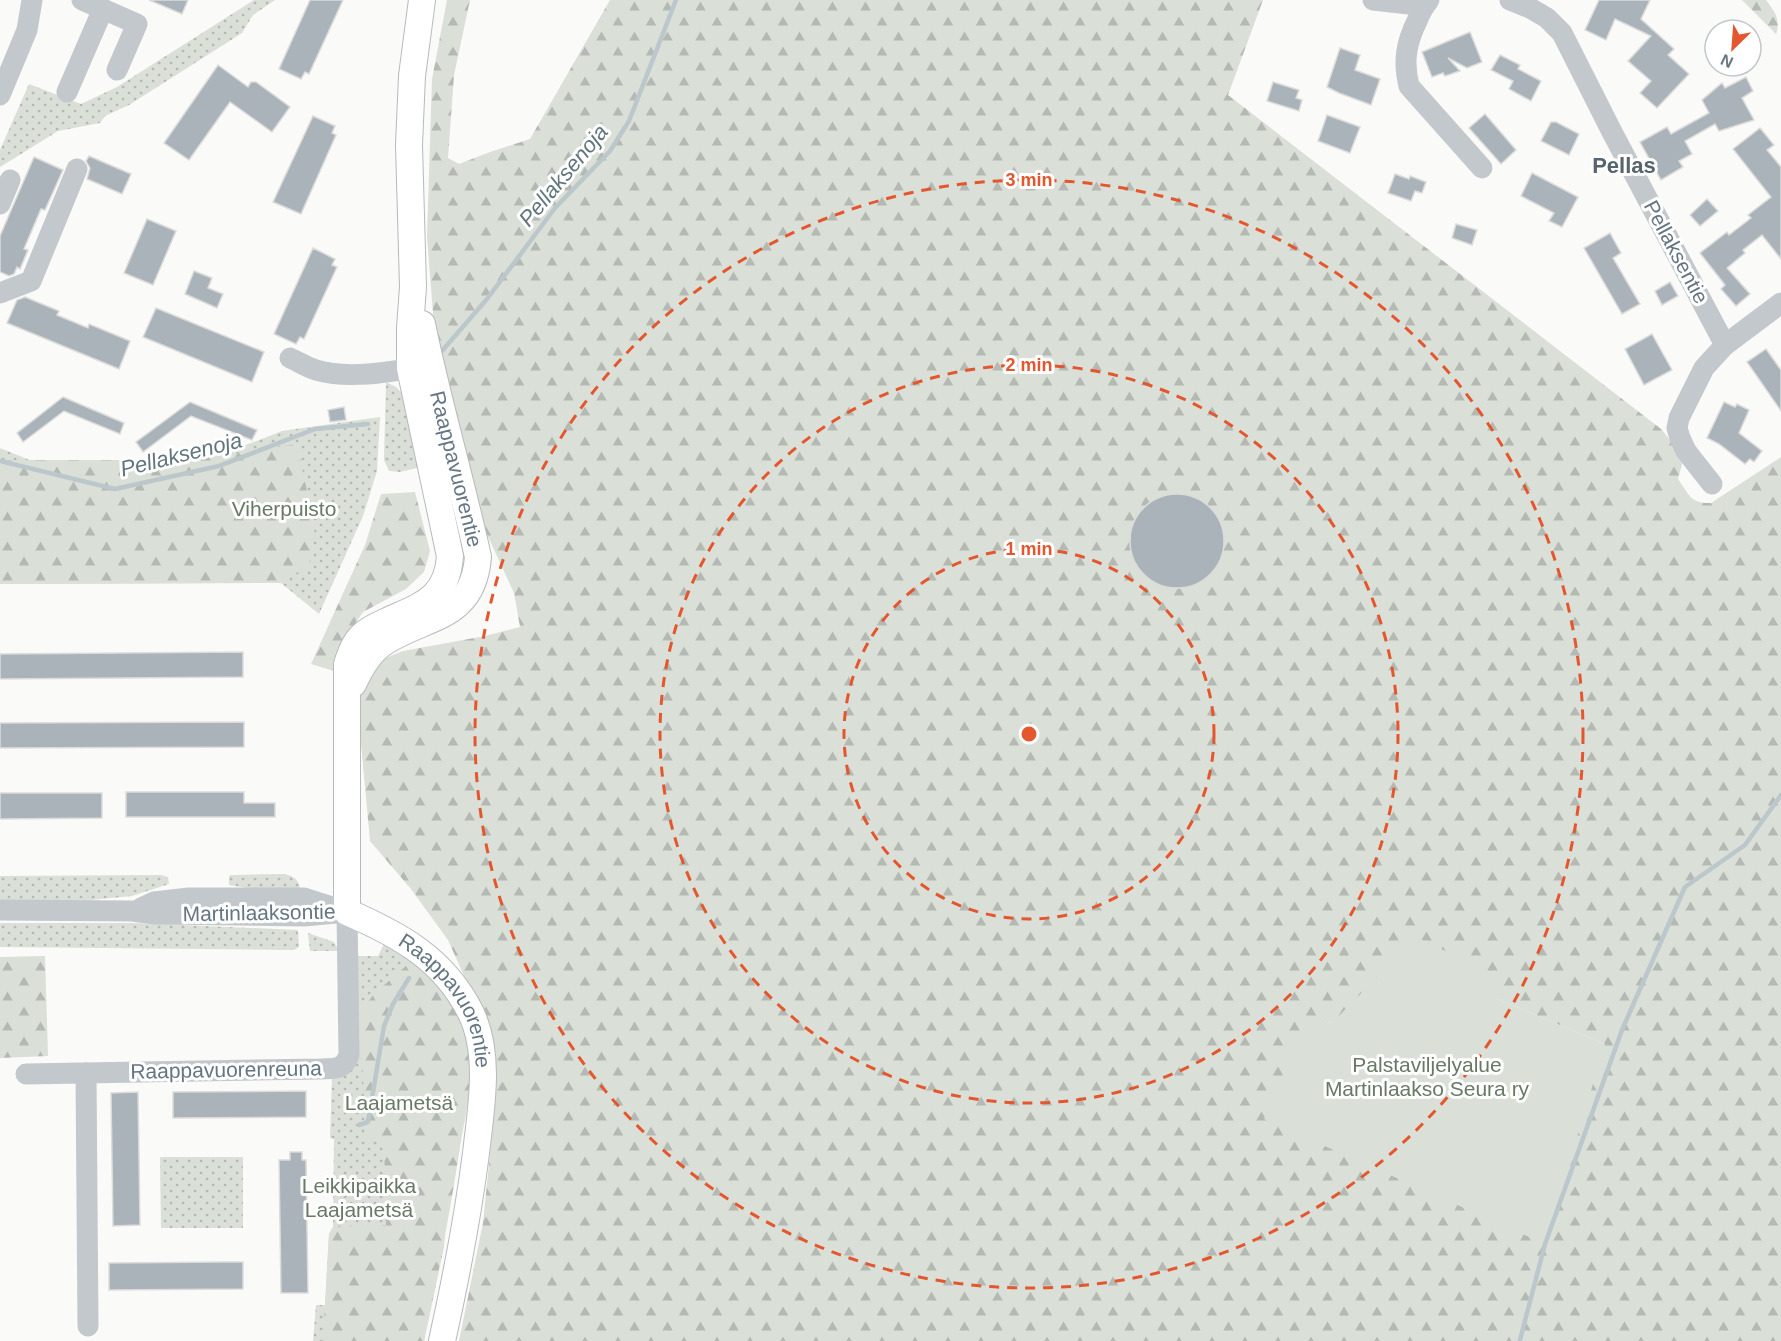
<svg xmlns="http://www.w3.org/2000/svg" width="1781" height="1341" font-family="Helvetica,sans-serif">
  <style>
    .grass { fill: url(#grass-dots) }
    .forest { fill: url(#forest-firs); fill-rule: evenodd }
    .garden { fill: #dadfd7 }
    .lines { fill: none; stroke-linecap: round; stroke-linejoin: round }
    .stream { stroke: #bbc7cb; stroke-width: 4.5 }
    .building { fill: #aab3b9; stroke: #dcdcda; stroke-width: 1.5 }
    .major-casing { stroke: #b5babe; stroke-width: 28 }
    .minor { stroke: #c3c8cc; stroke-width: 21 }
    .major { stroke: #fff; stroke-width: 26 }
    .ring { fill: none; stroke: #e4572e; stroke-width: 3; stroke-dasharray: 10 8 }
    .labels { text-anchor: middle; stroke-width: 6; stroke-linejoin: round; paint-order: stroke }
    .street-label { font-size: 21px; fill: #657683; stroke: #fff }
    .park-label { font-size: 21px; fill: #687a64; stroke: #fff }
    .neighbourhood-label { font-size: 22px; font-weight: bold; fill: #57646e; stroke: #fff }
    .water-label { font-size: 22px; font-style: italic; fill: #60757c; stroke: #fff }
    .centre { fill: #e4572e; stroke: #fff; stroke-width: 3 }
    .ring-label { font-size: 18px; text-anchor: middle; font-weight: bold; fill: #e4572e; stroke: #fff; stroke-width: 6; stroke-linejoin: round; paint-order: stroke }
  </style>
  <defs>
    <pattern id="grass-dots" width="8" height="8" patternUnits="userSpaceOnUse" patternTransform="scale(1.5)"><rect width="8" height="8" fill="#dadfd7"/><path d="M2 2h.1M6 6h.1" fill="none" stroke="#b4b9b4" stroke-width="1.8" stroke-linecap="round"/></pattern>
    <pattern id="forest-firs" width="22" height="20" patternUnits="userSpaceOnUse" patternTransform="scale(1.5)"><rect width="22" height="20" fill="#dadfd7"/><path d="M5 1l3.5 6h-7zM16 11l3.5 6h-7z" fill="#b4b9b4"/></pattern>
  </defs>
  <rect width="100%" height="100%" fill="#fafaf8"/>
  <g class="grass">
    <path d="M254,0h21l-22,15 -11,18 -113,72 -24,11 -5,7 -42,8 -58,36v-17l29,-66 52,20 36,-17z"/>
    <path d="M386,382l10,5 8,8 17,72 -21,5 -11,-1 -5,-11z"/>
    <path d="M380,417l-3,54 -14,45 -44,98 -38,-31 -281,1v-136l37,15h155l36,-11 54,-21z"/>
    <path d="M284,874c9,2 15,5 16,15l-12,6 -59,-10v-9l2,-1z"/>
    <path d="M161,875l7,2 1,7 -37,12 -42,4h-90v-24z"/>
    <path d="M0,923h135l163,7 1,17 -5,3 -294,-3z"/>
    <path d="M308,933l26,9 5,9h-29z"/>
    <path d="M384,944l29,16 47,60 -16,227 -20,94h-111l3,-36h9l4,-71 4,-7 1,-88 -4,-1 2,-61 8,-10 7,-111h31z"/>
    <path d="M160,1157h83v71h-82z"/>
  </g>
  <g class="forest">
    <path d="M447,0h23l-16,75 -6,83 11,6 31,-12 40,-13 80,-139h653l-35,95 433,334 23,28 -6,22c11,15 12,25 33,24l70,-46v884h-1322l24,-118 13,-128 -3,-42 -11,-37 -34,-76 -37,-51 -41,-48 -13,-142 16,-36 30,-12 82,-15 35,-9 -6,-34 -37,-80 -40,-150 -10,-126 5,-158zM1497,999l108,45 -340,75 42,-101 25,5z"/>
    <path d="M1742,0h24c9,12 15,20 10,34z"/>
    <path d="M297,444l18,84 -6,37 -28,18 -281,1v-124h190z"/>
    <path d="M415,492l15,59 -6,21 -18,17 -43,23 -20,29 -9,30 -23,-7 54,-119 16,-51z"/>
    <path d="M45,956l3,100 -48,2v-101z"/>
    <path d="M413,960c27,25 50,54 56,92 5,31 -4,64 -9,95 -10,65 -22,130 -36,194h-101l6,-107 4,-7 53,-2 -2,-84 -19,-1 -2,-65 -4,-62 16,-20z"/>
  </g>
  <path class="garden" d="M1416,937l86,41 -5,21 108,45 -60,200 -281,-125 43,-102 25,6z"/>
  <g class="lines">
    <g class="stream">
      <path d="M441,352l46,-53 68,-91 55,-57 19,-30 47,-121"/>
      <path d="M0,461l115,28 104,-23 96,-37 53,-5"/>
      <path d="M359,1125l9,-3 16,-96 9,-22 16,-26"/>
      <path d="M1520,1340l25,-96 77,-214 63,-143 60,-42 36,-50"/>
    </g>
  </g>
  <g class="building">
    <path d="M149,0h39l-6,14z"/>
    <path d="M310,0h33l-34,74 -4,-2 -4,7 -22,-10z"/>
    <path d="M1599,0h51l-9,19 33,30 -6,6 21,19 -32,34 -17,-15 11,-12 -23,-20 23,-25 -36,-17 -9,21 -21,-10z"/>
    <path d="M1470,32l12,30 -15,6 -19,-10 12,13 -15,5 -2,-3 -11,4 -10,-25z"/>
    <path d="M1340,48l20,7 -5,15 25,9 -9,26 -32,-12 -12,-6z"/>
    <path d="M1500,55l20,10 -2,4 23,12 -10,20 -22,-12 4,-8 -22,-11z"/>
    <path d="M218,65l30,22 3,-5h5l34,25 -18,25 -42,-30 -41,58 -25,-17z"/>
    <path d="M1746,77l7,14 -11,7 12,22 -35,11 -4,-7 -30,17 7,13 -13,7 4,6 -22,13 -21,-38 27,-15 4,7 38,-21 -7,-13 20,-17 3,5z"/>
    <path d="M1273,82l26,8 -3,8 6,2 -3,11 -32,-10z"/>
    <path d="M1485,114l31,36 -15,14 -32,-36z"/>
    <path d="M1327,115l33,12 -10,26 -32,-12z"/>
    <path d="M313,116l22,10 -3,7 4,2 -35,79 -28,-12z"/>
    <path d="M1551,122h5l23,12 -10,21 -28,-14z"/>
    <path d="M1760,128l14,17 -7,5 14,17v92l-19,-24 -19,15 2,3 -18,15 23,26 -14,12 -15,-17 4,-4 -25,-32 27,-21 2,3 22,-17 -3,-3 23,-18 -38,-48z"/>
    <path d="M89,156l42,18 -9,20 -35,-15 3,-11 -4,-7z"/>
    <path d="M34,157l29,13 -18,40 -4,-1 -17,40 4,1 -8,19 -3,-2 -3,7 -5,2 -9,-4v-36z"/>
    <path d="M1532,173l46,24 -16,30 -13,-6 5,-8 -33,-17z"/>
    <path d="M1395,174l14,5 1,-3 16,6 -4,11 -7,-2 -4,10 -23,-8z"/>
    <path d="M1707,199l11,12 -18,15 -10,-11z"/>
    <path d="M147,219l29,12 -23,54 -29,-12z"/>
    <path d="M1456,224l21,6 -5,15 -20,-7z"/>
    <path d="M1610,233l11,20 -8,5 27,46 -18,10 -38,-66z"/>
    <path d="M313,248l22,11 -3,6 5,2 -33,72 -4,-2 -4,7 -22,-10z"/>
    <path d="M194,271l18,7 -4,10 15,6 -6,14 -32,-14z"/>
    <path d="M1670,282l8,14 -16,9 -7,-14z"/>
    <path d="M25,297l34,14 -2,4 31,13 1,-4 41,17 -11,28 -112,-46 10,-23z"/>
    <path d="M156,308l108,44 -12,30 -109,-45z"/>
    <path d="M1652,334l20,36 -28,15 -19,-36z"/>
    <path d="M1766,349l15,21v41l-34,-49z"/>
    <path d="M63,397l61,26 -4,11 -56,-23 -41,31 -6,-9z"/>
    <path d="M190,402l67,28 -5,10 -61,-24 -48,36 -7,-10z"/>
    <path d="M1724,402l11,5 2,-3 12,6 -10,23 23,18 -8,11 -4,-3 -5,5 -26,-20 -12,-6z"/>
    <path d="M344,407l2,13 -16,2 -2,-12z"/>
    <circle cx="1177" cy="541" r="47"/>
    <path d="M243,652v25l-243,2v-25z"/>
    <path d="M244,722v25l-244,1v-25z"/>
    <path d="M126,792h118v11h31v14h-149z"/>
    <path d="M0,793h102v25l-102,1z"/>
    <path d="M306,1091v26l-133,1v-26z"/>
    <path d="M138,1092l2,133 -27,1 -2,-133z"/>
    <path d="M290,1152h12v8h4l2,133h-27l-2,-133h11z"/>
    <path d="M221,1262h22v27l-134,1v-27z"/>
  </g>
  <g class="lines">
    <defs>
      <g id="major">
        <path id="s1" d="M422,0l-10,76 -3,69 4,142 -3,41v40l40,188c-3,43 -28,49 -63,65 -10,5 -21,9 -28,18 -6,6 -9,17 -12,25v248c53,23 97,47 124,101 20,42 10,96 5,140 -8,63 -20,125 -34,188"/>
        <path d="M353,684c8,-17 17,-33 33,-43 42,-26 87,-22 92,-84 -17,-78 -40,-155 -56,-233"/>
      </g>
    </defs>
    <use href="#major" class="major-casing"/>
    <g class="minor">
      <path d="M82,0l55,24 -20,46"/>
      <path d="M1373,0l36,4 14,4"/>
      <path d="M1429,0c-5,6 -9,13 -12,21 -11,22 -14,41 -8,65l73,82"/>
      <path d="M1510,0l20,8 17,10 15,15 50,99 113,213"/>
      <path d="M67,92l36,-83"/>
      <path d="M0,95l27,-65 5,-30"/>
      <path d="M0,204l10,-24"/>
      <path d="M0,293l31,-12 46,-112"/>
      <path d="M290,358c9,4 17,9 26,12 32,10 78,2 110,-5"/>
      <path d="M1712,484l-26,-33 -6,-13 -3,-10 2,-10 25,-50 21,-23 56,-42"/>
      <path d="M141,908l13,-6 35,-4h115l34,11"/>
      <path d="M0,910l132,1 23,3 149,2 43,-4"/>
      <path d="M86,1073l2,253"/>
      <path d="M26,1074l294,-5c14,-1 23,2 29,-14l-2,-143"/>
    </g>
    <use href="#major" class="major"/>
  </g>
  <g class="ring">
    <circle cx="1029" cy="734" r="185"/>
    <circle cx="1029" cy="734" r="369"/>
    <circle cx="1029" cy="734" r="554"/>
  </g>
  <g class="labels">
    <g class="street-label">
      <text transform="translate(1676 252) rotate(62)" y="7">Pellaksentie</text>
      <text transform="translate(456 469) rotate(76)" y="7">Raappavuorentie</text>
      <text transform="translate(259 913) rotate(-1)" y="7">Martinlaaksontie</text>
      <text dy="7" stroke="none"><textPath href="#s1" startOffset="1108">Raappavuorentie</textPath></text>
      <text transform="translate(226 1070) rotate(-1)" y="7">Raappavuorenreuna</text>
    </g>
    <g class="park-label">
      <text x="284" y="516">Viherpuisto</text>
      <text x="1427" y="1072">Palstaviljelyalue<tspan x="1427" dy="24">Martinlaakso Seura ry</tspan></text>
      <text x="399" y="1110">Laajametsä</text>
      <text x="359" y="1193">Leikkipaikka<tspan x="359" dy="24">Laajametsä</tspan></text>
    </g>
    <g class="neighbourhood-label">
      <text x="1624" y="173">Pellas</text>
    </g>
    <g class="water-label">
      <text transform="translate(563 175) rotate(-50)" y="8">Pellaksenoja</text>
      <text transform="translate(181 454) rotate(-14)" y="8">Pellaksenoja</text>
    </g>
  </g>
  <circle cx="1029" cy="734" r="9" class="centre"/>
  <g class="ring-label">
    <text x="1029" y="186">3 min</text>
    <text x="1029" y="371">2 min</text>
    <text x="1029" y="555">1 min</text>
  </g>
  <g transform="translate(1733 48) rotate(205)"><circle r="28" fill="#ffffff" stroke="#c1c8cd" stroke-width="1.5"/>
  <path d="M0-4.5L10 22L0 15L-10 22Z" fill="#e4572e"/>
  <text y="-9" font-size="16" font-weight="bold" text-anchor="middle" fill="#657683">N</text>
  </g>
</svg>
